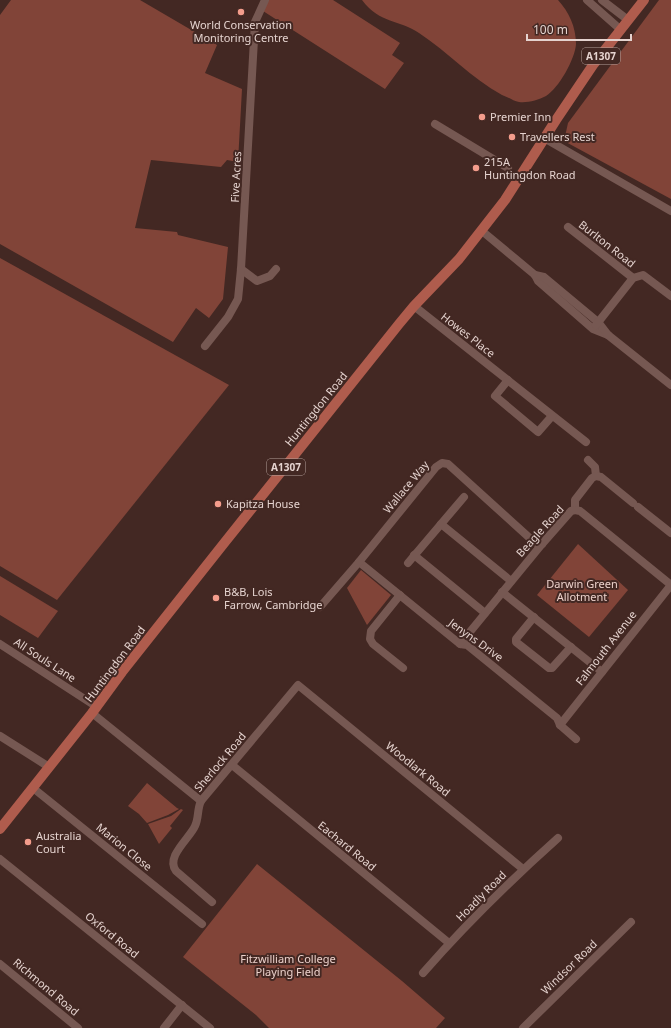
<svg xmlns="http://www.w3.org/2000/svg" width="671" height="1028" font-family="'Noto Sans',sans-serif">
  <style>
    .green { fill: #814438 }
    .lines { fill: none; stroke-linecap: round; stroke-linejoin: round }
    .minor { stroke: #765852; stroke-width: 8 }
    .major { stroke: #af5c4d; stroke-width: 10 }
    .poi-dot { fill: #f49d8c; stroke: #432823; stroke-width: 1.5 }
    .labels { text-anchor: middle; stroke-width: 4; stroke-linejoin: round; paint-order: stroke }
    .shield { fill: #432823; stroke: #b4a09b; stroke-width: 1 }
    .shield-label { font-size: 10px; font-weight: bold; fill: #e5d3cf }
    .poi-label { font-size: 11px; fill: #e5d3cf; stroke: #432823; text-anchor: start }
    .street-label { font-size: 11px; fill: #e5d3cf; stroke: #432823 }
    .park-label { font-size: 11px; fill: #ecd1cb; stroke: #432823 }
  </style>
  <rect width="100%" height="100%" fill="#432823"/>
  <g class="green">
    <path d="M11,0h129l77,45 -12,28 37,16 -4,73 -11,-2 -6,7 -70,-7 -16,68 42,4 1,3 50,12 -5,52 -14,19 -13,-10 -23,34 -173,-98v-229z"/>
    <path d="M268,0h65l67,43 -8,12 12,8 -19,26 -122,-78z"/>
    <path d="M362,0h196c11,12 18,27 18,44 -1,15 -17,44 -30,52 -8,4 -18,7 -27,6 -6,-1 -11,-5 -17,-7 -31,-17 -54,-43 -83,-62 -21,-14 -39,-9 -57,-33z"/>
    <path d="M659,0h12v199l-107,-58 4,-18z"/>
    <path d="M0,258l229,127 -172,215 -57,-34z"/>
    <path d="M578,544l50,46 -39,47 -52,-42z"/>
    <path d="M361,570l30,25 -24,30 -20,-37z"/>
    <path d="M0,576l58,35 -20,27 -38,-23z"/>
    <path d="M147,783l30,25 2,1 -11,6 -21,8 -8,-9 -11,-8z"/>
    <path d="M181,809l2,1 -13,16 2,2 -13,16 -11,-20 23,-8z"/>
    <path d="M257,864l145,117 43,37 -9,10h-167l-13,-13 -73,-58z"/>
  </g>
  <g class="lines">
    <g class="minor">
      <path d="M587,0l34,30"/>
      <path d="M602,0l26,20"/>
      <path d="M435,124l73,44"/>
      <path d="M544,138l127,73"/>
      <path d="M568,227l65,51"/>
      <path d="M482,231l53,44 3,6 55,48 15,6"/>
      <path d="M241,269l16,12 13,-5 6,-7"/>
      <path d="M535,275l9,2 54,45 10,13 63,50"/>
      <path d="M414,306l172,136"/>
      <path d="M596,325l37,-47 10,-3 28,21"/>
      <path d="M205,346l23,-29 10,-18 3,-30 14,-247 10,-22"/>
      <path d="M508,380l-13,16 43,36 14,-16"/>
      <path d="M588,460l7,7 1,9"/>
      <path d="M638,507l33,26"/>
      <path d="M575,510v-10l17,-22 4,-2 5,1 32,26"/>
      <path d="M441,524l70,57"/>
      <path d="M414,555l71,58"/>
      <path d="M359,562l101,82 7,1 90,73 3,7 16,14"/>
      <path d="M408,563l56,-66"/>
      <path d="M502,592l100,80"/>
      <path d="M400,595l-29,36 -1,8 3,5 30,24"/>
      <path d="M320,607l39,-45 77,-95 6,-4 6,1 85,77 5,3h4"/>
      <path d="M534,617l-18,22v3l33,26h3l19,-21"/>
      <path d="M0,644l97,63"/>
      <path d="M460,644l82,-100 29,-33 4,-1 5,1 91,74"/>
      <path d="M92,713l109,88 97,-116 225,184"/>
      <path d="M560,725l111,-140"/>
      <path d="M0,736l49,31"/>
      <path d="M232,765l217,178"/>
      <path d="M33,788l169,136"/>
      <path d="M201,801c-4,8 -2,17 -6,25 -5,12 -30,31 -19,45l36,31"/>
      <path d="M0,859l210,169"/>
      <path d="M0,964l78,64"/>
      <path d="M423,973c42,-48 88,-93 135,-135"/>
      <path d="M164,1028l18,-23"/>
      <path d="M523,1028l108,-106"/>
    </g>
    <path class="major" d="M0,829l92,-116 30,-41 103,-130 174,-218 15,-18 45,-47 46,-59 51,-80 37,-55 51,-65"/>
  </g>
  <g class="poi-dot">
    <circle cx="241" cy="12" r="4"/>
    <circle cx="482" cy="117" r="4"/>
    <circle cx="512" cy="137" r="4"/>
    <circle cx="476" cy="168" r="4"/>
    <circle cx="218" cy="504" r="4"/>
    <circle cx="216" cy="598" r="4"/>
    <circle cx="28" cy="842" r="4"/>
  </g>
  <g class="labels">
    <g class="shield">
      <rect x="582" y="48" width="38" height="16" rx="3"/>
      <rect x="267" y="459" width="38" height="16" rx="3"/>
    </g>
    <g class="shield-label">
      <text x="601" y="60">A1307</text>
      <text x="286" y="471">A1307</text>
    </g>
    <g class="poi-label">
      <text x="241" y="29" text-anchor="middle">World Conservation<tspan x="241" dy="13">Monitoring Centre</tspan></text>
      <text x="490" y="121">Premier Inn</text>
      <text x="520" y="141">Travellers Rest</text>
      <text x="484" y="166">215A<tspan x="484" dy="13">Huntingdon Road</tspan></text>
      <text x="226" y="508">Kapitza House</text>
      <text x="224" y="596">B&amp;B, Lois<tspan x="224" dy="13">Farrow, Cambridge</tspan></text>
      <text x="36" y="840">Australia<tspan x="36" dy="13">Court</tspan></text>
    </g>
    <g class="street-label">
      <text transform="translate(236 177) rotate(-87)" y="4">Five Acres</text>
      <text transform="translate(607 244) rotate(38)" y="4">Burlton Road</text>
      <text transform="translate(468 335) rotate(38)" y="4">Howes Place</text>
      <text transform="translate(316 409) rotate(-51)" y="4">Huntingdon Road</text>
      <text transform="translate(406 487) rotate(-50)" y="4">Wallace Way</text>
      <text transform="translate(540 531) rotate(-48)" y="4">Beagle Road</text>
      <text transform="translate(476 640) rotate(36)" y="4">Jenyns Drive</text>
      <text transform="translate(606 648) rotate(-52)" y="4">Falmouth Avenue</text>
      <text transform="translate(45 660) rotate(33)" y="4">All Souls Lane</text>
      <text transform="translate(115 664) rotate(-53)" y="4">Huntingdon Road</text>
      <text transform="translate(220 762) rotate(-50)" y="4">Sherlock Road</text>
      <text transform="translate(418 769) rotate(39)" y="4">Woodlark Road</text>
      <text transform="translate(347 846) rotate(39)" y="4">Eachard Road</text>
      <text transform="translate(124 847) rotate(39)" y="4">Marion Close</text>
      <text transform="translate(481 896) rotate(-45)" y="4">Hoadly Road</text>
      <text transform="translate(112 935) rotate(39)" y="4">Oxford Road</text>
      <text transform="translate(569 967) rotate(-44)" y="4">Windsor Road</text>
      <text transform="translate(46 987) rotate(40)" y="4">Richmond Road</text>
    </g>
    <g class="park-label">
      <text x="582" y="588">Darwin Green<tspan x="582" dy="13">Allotment</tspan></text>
      <text x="288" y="963">Fitzwilliam College<tspan x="288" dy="13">Playing Field</tspan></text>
    </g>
  </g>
  <path d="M527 34v6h104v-6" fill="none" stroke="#e5d3cf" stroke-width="2"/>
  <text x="533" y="34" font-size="12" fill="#e5d3cf" stroke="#432823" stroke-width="3" paint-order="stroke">100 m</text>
</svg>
